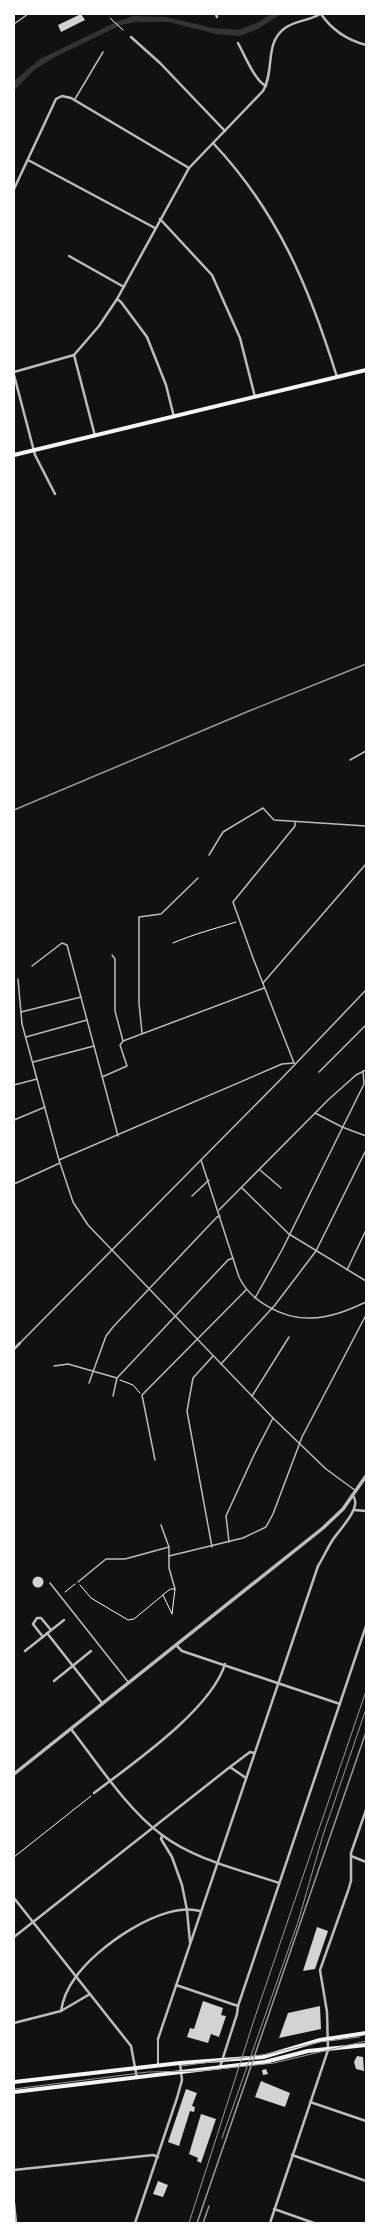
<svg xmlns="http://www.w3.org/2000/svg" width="380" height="2237" font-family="'Roboto Condensed',sans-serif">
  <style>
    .water { fill: #333 }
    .building { fill: #d3d3d3 }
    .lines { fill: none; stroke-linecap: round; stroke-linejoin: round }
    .path { stroke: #f5f5f5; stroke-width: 1 }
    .service { stroke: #bcbcbc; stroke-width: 1.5 }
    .pedestrian { stroke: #bcbcbc; stroke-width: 2 }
    .minor { stroke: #bcbcbc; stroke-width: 2.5 }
    .tertiary { stroke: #bcbcbc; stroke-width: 3.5 }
    .secondary { stroke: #f5f5f5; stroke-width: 4 }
    .tram { stroke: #9a9a9a; stroke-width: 1 }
    .rail { stroke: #9a9a9a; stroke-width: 1.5 }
  </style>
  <rect width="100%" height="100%" fill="#111"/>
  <path class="water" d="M271,14h10l-23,15 -18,7 -24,-2 -47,-12h-33l-15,3 -68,33 -20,13 -19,20v-10l26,-22 76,-37 17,-6 33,1 47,11 25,2 21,-8z"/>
  <g class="building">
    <path d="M81,14l4,6 -24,12 -3,-7z"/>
    <circle cx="38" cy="1582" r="5.5"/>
    <path d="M317,1927l11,4 -13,38 -12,2z"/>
    <path d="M203,2001l20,7 -2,7 5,1 -7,21 -8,-3 -3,9 -21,-6 3,-9 4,1z"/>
    <path d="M320,2006l1,23 -42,9 9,-25z"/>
    <path d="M357,2056l6,1 1,14 -8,-2 -2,-7z"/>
    <path d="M266,2069l2,5 -5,1 -1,-5z"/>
    <path d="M261,2081l29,12 -5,14 -30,-10z"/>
    <path d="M186,2089l11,4 -5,13 3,1 -1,5 -4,-1 -11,35 -11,-4z"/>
    <path d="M201,2114l15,5 -15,44 -4,-2 1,-3 -9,-4z"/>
    <path d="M158,2181l10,4 -5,12 -10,-3z"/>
  </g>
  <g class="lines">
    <g class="path">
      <path d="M110,18l13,12"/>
      <path d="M173,943c21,-9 41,-14 63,-21"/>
      <path d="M120,1380l13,5 7,8"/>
      <path d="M80,1585l11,13 37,22 6,-1 29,-24"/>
      <path d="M171,1589h4l-3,25 -9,-19z"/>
      <path d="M65,1592l10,-8"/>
      <path d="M14,1857l77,-61"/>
    </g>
    <g class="service">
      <path d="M14,24l14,-10"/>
      <path d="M75,99l28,-47"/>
      <path d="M350,760l16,-9"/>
      <path d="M209,855l14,-23 40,-24 11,12 92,6"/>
      <path d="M112,955l3,4v52l8,30"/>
      <path d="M32,966l30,-23 5,2 51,191"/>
      <path d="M18,979l4,45 37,136 14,42 15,23 185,193 53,51 30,22"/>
      <path d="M263,983l103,-119"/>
      <path d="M21,1012l60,-15"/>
      <path d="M142,1033l-3,-30v-86l22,-3 37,-36"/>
      <path d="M26,1037l61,-17"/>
      <path d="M33,1062l61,-16"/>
      <path d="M294,1063l-41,-105 -20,-56 62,-76v-4"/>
      <path d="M319,1072l47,-47"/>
      <path d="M102,1077l25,-11 -7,-21 3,-4 141,-53"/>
      <path d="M14,1085l23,-6"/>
      <path d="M315,1113l27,14 24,9"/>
      <path d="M14,1120l31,-13"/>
      <path d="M59,1160l223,-96 12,-1"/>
      <path d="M201,1160l38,117c11,24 44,42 71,41 20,0 39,-8 56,-16"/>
      <path d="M260,1170l21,18"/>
      <path d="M14,1184l46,-21"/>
      <path d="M242,1188l47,46 77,47"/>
      <path d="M192,1196l17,-16"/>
      <path d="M219,1210l109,-110 28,-25 10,-5"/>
      <path d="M347,1270l19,-40"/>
      <path d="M255,1298l27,-48 82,-166 -1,-13"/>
      <path d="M20,1343l263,-266 83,-87"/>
      <path d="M221,1364l54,-59 41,-54 50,-101"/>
      <path d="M54,1366l14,-2 49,14"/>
      <path d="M89,1383l17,-47 7,-9 104,-110 3,-1"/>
      <path d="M113,1396l4,-18 111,-118 5,-2"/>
      <path d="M252,1396l37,-59"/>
      <path d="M155,1460l-13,-65 104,-105"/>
      <path d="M161,1525l8,22v21l6,21"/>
      <path d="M229,1542l-3,-26 28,-61 19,-37"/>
      <path d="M212,1547l-25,-136 6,-33 20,-22"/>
      <path d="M169,1556l74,-18 23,-11 7,-13 29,-77 64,-122"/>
      <path d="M78,1582l28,-23h19l44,-12"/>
      <path d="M50,1583l79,100"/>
    </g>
    <path class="pedestrian" d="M158,2039v27"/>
    <g class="minor">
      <path d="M216,14l1,3"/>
      <path d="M321,14c11,16 26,26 45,31"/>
      <path d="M131,37l29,26 65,68"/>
      <path d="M238,43c6,11 17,38 28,43"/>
      <path d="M213,143c65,69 96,144 124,234"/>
      <path d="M28,160l127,68"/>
      <path d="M14,189l42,-90 6,-3 9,2 118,70"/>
      <path d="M160,219l52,56 28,63 15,59"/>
      <path d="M69,256l55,31"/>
      <path d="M117,299l4,3 26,35 19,48 8,32"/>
      <path d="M74,355l21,81"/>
      <path d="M14,372l60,-17 25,-29 18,-27 72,-131 74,-77c12,-20 1,-48 22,-63 11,-8 24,-7 35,-14"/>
      <path d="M14,375l21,80 20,39"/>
      <path d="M14,1349l6,-6"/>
      <path d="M354,1510l12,1"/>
      <path d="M47,1633l55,70"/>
      <path d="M43,1637l-10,-13 4,-6h4l10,12"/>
      <path d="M176,1645l6,6 158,53"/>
      <path d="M25,1651l39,-31"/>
      <path d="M54,1681l37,-30"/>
      <path d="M71,1729c27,35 56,80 91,106 33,25 79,35 117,48"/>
      <path d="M230,1767l16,11"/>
      <path d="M94,1793c38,-29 117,-83 131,-129"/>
      <path d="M162,1836l-1,3 11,18 10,28 5,25 3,32"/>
      <path d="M351,1856l15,6"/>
      <path d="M14,1898l117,148 6,32"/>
      <path d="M14,1937l216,-170 20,-15 4,1"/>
      <path d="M176,1985l62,21"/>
      <path d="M61,2011c2,-13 6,-22 14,-33 20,-30 88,-78 125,-67"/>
      <path d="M14,2023l47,-12 29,-17"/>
      <path d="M158,2039l160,-473c5,-8 9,-17 14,-25 6,-10 31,-34 21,-45"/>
      <path d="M220,2067l17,-53 1,-8 128,-380"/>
      <path d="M310,2102l56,19"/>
      <path d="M292,2155l74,26"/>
      <path d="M14,2170l139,-15 5,2"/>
      <path d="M14,2203l2,20"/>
      <path d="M274,2209l40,14"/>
      <path d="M135,2223l42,-125 5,-18 -2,-17"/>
      <path d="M270,2223l58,-173 -1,-38 -7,-42 28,-79 3,-10v-28l15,-43"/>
    </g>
    <path class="tertiary" d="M14,1774l309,-246 20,-19 23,-33"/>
    <g class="secondary">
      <path d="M14,455l352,-85"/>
      <path d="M14,2082l166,-19 83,-6 57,-17 46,-7"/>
      <path d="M14,2092l251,-30 43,-11 58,-6"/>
    </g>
    <g class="tram">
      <path d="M181,2066l87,-12 52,-12 40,-5"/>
      <path d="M14,2089l134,-17 51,-1 75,-8 92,-22"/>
      <path d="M222,2138l76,-216 25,-87 43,-126"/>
      <path d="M189,2223l65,-203 112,-329"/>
    </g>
    <g class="rail">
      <path d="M14,810l235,-99 117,-47"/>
      <path d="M197,2223l169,-491"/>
      <path d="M203,2223l6,-17"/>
    </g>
  </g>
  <rect width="380" height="2237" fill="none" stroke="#ffffff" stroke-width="30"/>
</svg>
